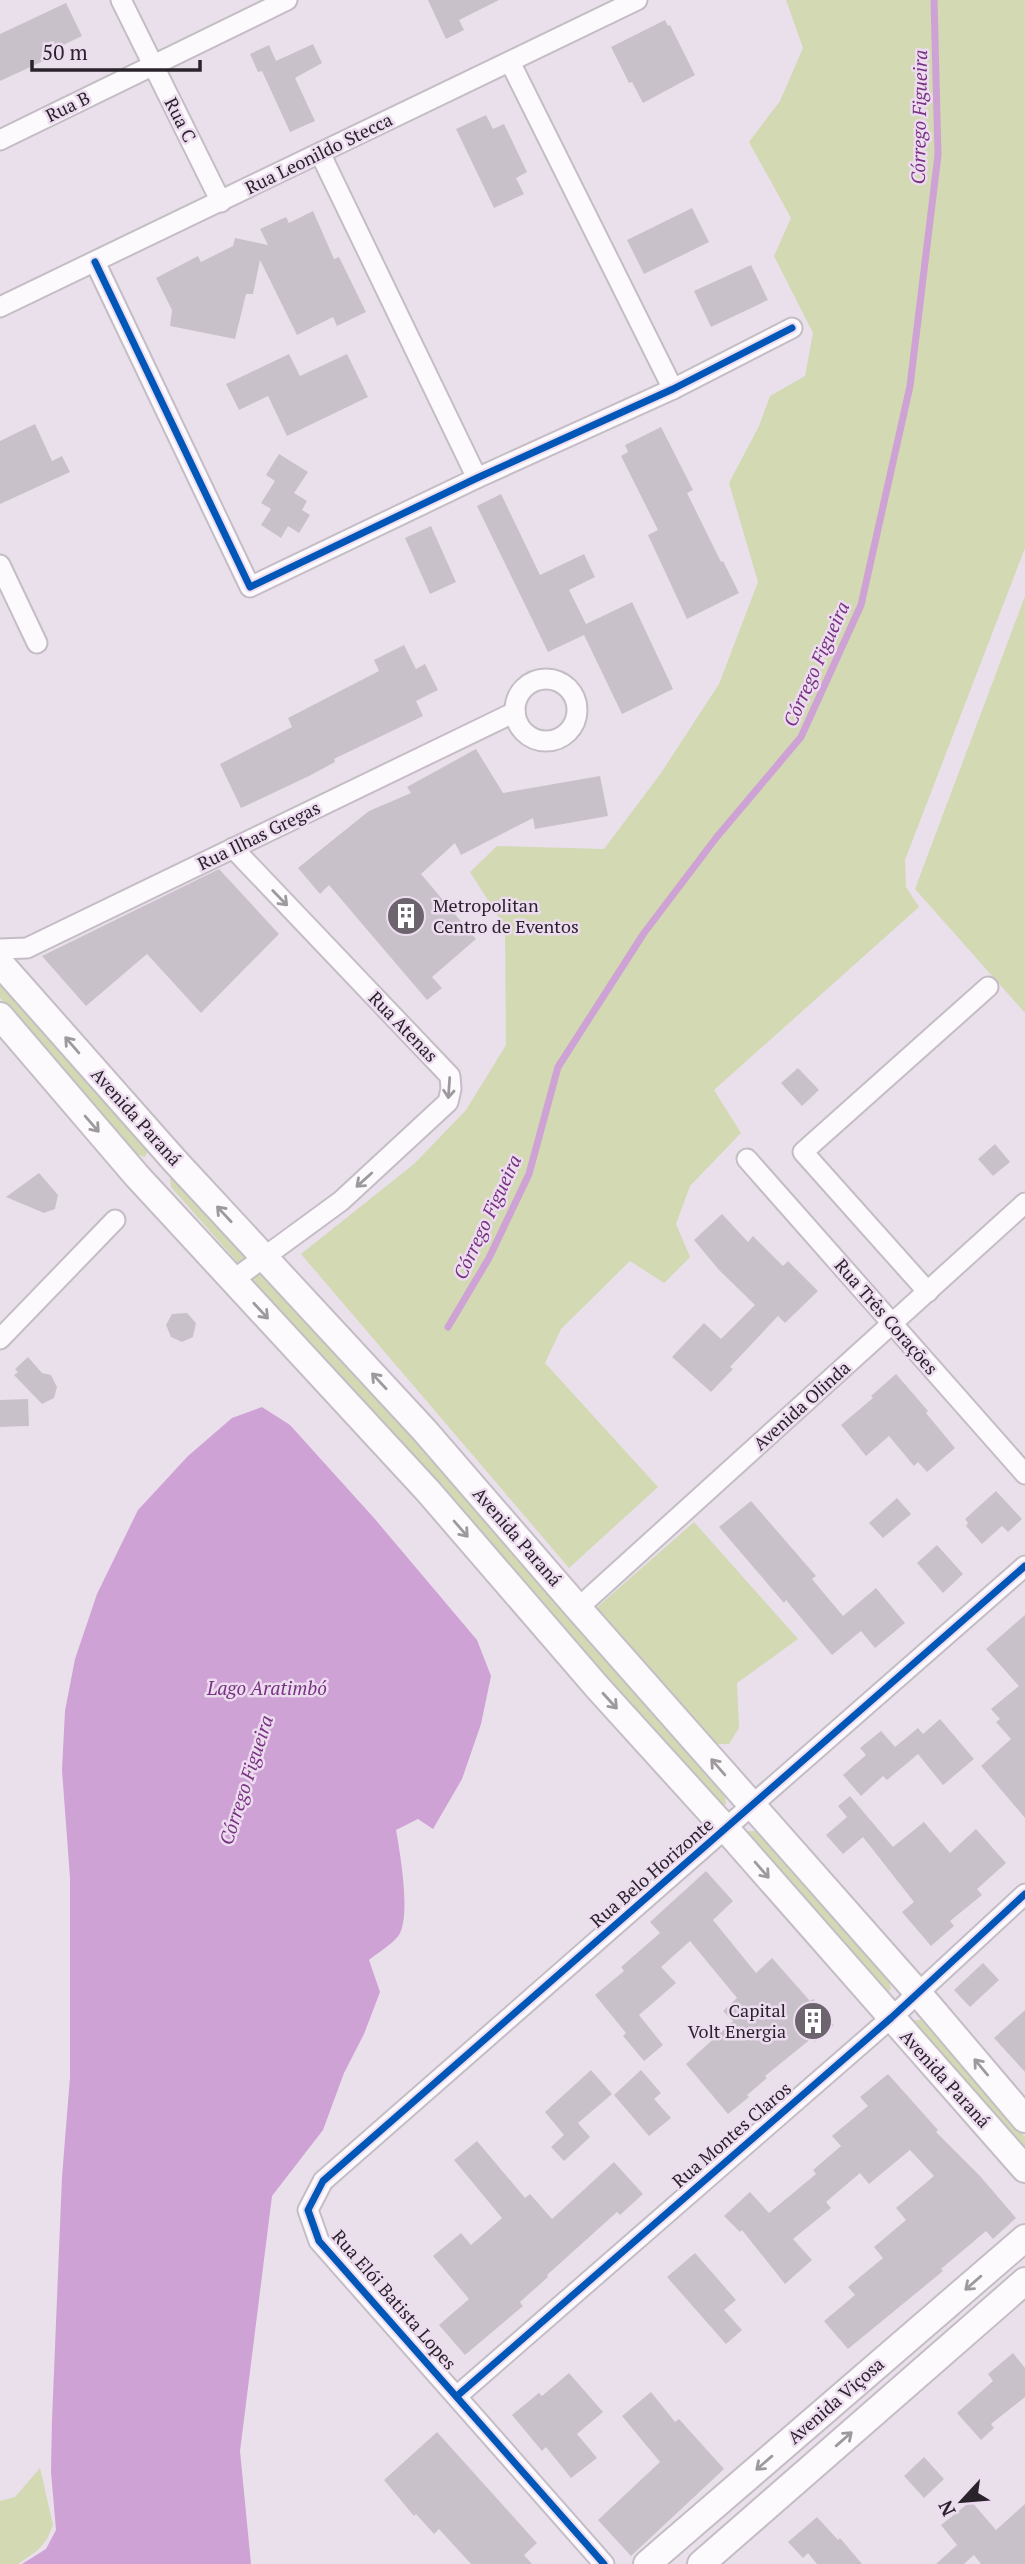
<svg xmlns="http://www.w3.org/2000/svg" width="1025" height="2564" font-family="'PT Serif',serif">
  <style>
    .green { fill: #d2d9b3 }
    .water { fill: #cea2d4 }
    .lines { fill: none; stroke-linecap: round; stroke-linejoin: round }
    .stream { stroke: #cea2d4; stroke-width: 7 }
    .building { fill: #c9c1ca }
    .street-casing { stroke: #c5bdc6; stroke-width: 23 }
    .secondary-casing { stroke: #c5bdc6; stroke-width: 30 }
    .street { stroke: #fcfafc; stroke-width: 19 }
    .secondary { stroke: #fcfafc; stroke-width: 26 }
    .cycleway-casing { stroke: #eddcef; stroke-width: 11 }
    .cycleway { stroke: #0057b8; stroke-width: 7 }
    .oneway { stroke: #9e999e }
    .labels { text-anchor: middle; stroke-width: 5; stroke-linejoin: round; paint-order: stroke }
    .street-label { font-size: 18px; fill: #2a232b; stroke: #eddcef }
    .poi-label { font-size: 18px; fill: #2a232b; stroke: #eddcef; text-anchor: start }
    .water-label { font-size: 19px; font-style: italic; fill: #773282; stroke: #eddcef }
  </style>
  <rect width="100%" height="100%" fill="#eae0eb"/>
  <g class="green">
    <path d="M786,0h239v548l-120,312 1,27 13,20 -205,183 27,43 -51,53 -14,38 14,33 -26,26 -34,-22 -69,68 -16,34 113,124 -89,81 -268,-314 113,-90 52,-54 40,-65 -1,-118 -35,-55 27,-26 107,3 57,-76 58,-89 39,-102 -29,-99 30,-57 11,-30 35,-20 8,-43 -39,-77 17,-38 -42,-76 31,-41 23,-53z"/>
    <path d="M1025,596v417l-110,-124z"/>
    <path d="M0,982l148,168 -3,7 -7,-2 -138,-157z"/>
    <path d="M178,1176l241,269 306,352 1,7 -4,2 -6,-1 -545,-618 -1,-8z"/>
    <path d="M694,1522l104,117 -61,44 2,45 -10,16h-16l-118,-135z"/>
    <path d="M748,1831h7l134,151 2,7 -4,3 -143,-157z"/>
    <path d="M915,2020h6l104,117v20l-114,-133z"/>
    <path d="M40,2468l13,57 -6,14 -9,11 -20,14h-18v-63l15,-4z"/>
  </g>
  <path class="water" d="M262,1407l28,18 84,93 103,122 14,36 -10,48 -19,55 -29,50 -15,-10 -22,11c4,23 15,85 3,105 -6,9 -22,18 -30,25l11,32 -16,42 -20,39 -21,57 -51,66 -32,255 11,113h-229l24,-15 10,-19 -5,-58 1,-52 10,-243 8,-100v-199l-8,-108 3,-59 10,-52 22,-65 41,-84 50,-54 44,-38z"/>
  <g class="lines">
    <path class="stream" d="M448,1327l41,-69 40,-84 29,-107 86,-134 72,-95 85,-101 60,-132 49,-219 28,-231 -4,-155"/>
  </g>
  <g class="building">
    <path d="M428,0h71l-40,20 5,10 -18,9z"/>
    <path d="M66,3l16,33 -33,16 3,5 -52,24v-47z"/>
    <path d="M665,20l3,6 2,-1 25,50 -52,28 -11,-21 -3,1 -18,-36z"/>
    <path d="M313,44l9,19 -27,15 20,43 -25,11 -28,-61 -4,1 -8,-18 19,-9 7,16z"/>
    <path d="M486,115l7,14 11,-5 23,48 -11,6 8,16 -30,14 -38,-79z"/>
    <path d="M692,208l17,34 -65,32 -17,-34z"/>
    <path d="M313,211l21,48 5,-2 27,55 -29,14 -4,-9 -36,18 -37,-75 -7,34h-7l-11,45 -65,-13 2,-16 -16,-32 42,-22 3,6 32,-16 2,-8 33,7 -8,-16 26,-12 3,6z"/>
    <path d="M751,265l17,35 -57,27 -17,-36z"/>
    <path d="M289,354l11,22 47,-22 21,43 -81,39 -19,-40 -29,14 -13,-26z"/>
    <path d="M35,424l17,37 10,-5 8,16 -70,32v-63z"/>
    <path d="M661,427l32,63 -6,3 34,69 2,-1 16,32 -52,26 -39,-84 10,-5 -37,-74 7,-4 -3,-7z"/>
    <path d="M279,454l29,18 -14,21 13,8 -5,9 8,5 -11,18 -11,-7 -7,12 -20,-13 10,-16 -10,-6 14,-22 -9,-6z"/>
    <path d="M501,494l39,81 44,-21 11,23 -26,13 17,34 46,-22 41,87 -51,25 -38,-79 -36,17 -71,-146z"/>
    <path d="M431,526l25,56 -26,12 -25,-56z"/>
    <path d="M404,645l12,24 9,-5 13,26 -22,11 7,15 -89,43 1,3 -26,14 -68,32 -21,-44 72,-37 -4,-9 91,-47 -5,-11z"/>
    <path d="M476,749l27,44 97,-17 8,40 -73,13 -2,-11 -72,37 -6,-12 -34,31 55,65 -44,38 10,11 -15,12 -98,-115 -9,9 -22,-26 71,-57 42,-18 -4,-6z"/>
    <path d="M219,869l60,65 -78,79 -54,-59 -61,52 -44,-50z"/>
    <path d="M798,1068l21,22 -17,16 -21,-23z"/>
    <path d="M995,1144l15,18 -17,14 -15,-17z"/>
    <path d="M39,1173l19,22 -3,14 -11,4 -38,-16z"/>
    <path d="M722,1214l26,28 5,-6 30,30 5,-5 30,30 -33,32 -7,-7 -48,51 3,2 -22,23 -39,-35 32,-34 17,16 34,-34 -36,-35 -25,-30z"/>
    <path d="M187,1313l9,10 -3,14 -11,5 -11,-5 -5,-12 6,-11z"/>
    <path d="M28,1357l14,16 9,2 6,12 -3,11 -12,6 -28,-29 4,-3 -3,-3z"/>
    <path d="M896,1374l32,37 -2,2 29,35 -28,24 -9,-10 -4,4 -25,-30 -23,20 -25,-31 32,-27 -2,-2z"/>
    <path d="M28,1399l1,27 -29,1v-27z"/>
    <path d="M996,1491l26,28 -14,13 -6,-6 -20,18 -16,-18 2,-3 -3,-4z"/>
    <path d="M897,1498l14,16 -28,24 -14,-15z"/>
    <path d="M751,1501l65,75 -4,3 31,37 33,-28 29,35 -30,25 -14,-17 -29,24 -46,-55 -2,3 -65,-76z"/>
    <path d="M937,1545l26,29 -20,19 -26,-30z"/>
    <path d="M1025,1615v203l-44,-52 30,-27 -15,-17 4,-3 -9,-10 28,-23 -33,-37z"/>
    <path d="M940,1719l34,40 -31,26 -25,-31 -31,26 -4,-4 -22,20 -18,-21 23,-20 -6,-7 21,-17 14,16 23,-19 5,6z"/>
    <path d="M850,1796l43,51 31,-25 26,31 26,-24 30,34 -29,26 5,6 -32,26 4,5 -23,20 -29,-34 12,-10 -51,-65 -20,17 -17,-19 21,-18 -9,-11z"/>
    <path d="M706,1871l27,30 -20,19 43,53 16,-15 38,43 3,-2 21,26 -19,17 -3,-4 -47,38 2,2 -20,17 2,2 -21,17 -42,-50 47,-43 -10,-10 14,-13 -47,-57 -29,26 15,16 -37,32 24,30 -19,16 -21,-25 3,-3 -31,-38 29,-24 -3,-4 39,-34 -10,-11z"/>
    <path d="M983,1963l16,17 -29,27 -16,-17z"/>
    <path d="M1025,2010v62l-31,-34z"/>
    <path d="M591,2070l21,24 -34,29 12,14 -26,24 -13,-14 13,-12 -19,-23z"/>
    <path d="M641,2070l20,23 -7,6 17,19 -22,18 -35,-41z"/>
    <path d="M888,2074l50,56 -2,2 44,44 36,42 -23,21 -7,-8 -45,38 2,2 -95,78 -24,-28 31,-26 -7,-8 35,-29 -9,-11 32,-27 -10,-12 38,-32 -24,-26 -41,34 -9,-11 -34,29 5,6 -38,31 19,21 -27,24 -43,-54 -2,2 -16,-16 26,-24 19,21 47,-39 -3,-4 28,-24 -9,-10 36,-30 -8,-9z"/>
    <path d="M477,2141l48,57 5,-4 22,25 62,-57 29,32 -23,21 -3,-3 -70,63 1,2 -28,25 3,4 -58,49 -26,-30 30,-26 -36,-43 28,-23 10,12 31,-27 -48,-58z"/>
    <path d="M695,2253l41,47 -12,10 18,20 -16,14 -59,-67z"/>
    <path d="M1013,2353l12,15v29l-34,27 3,4 -13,12 -24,-27 36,-32 -5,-7z"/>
    <path d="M569,2373l34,39 -26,22 20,24 -26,20 -25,-31 -4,4 -30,-36 27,-22 3,3z"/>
    <path d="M651,2392l24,30 4,-3 45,50 -93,87 -33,-36 62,-58 -38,-46z"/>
    <path d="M437,2432l100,111 -13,12 8,9h-61l-32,-35 -5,5 -18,-20 -2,2 -30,-36z"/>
    <path d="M924,2457l20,22 -20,19 -20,-22z"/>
    <path d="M971,2501l25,29 29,-26v60h-44l-7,-9 -10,9h-28l21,-19 -16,-20z"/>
    <path d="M817,2517l21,23 2,-2 22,26h-45l-9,-11 -5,5 -15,-16z"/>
  </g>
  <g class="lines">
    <defs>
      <g id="street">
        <path d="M121,0l100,202"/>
        <path d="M510,62l163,327"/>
        <path d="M0,140l287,-140"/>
        <path d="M320,153l157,325"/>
        <path d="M95,262l155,325 227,-109 196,-89 119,-61"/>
        <path d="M0,307l637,-307"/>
        <path d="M0,565l37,78"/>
        <circle cx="546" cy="710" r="31"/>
        <path d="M233,848l217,228 1,13 -3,13 -107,99 -108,79"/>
        <path d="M0,949l27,-1 488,-236"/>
        <path d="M747,1159l278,315"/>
        <path d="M928,1292l-125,-140 185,-165"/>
        <path d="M0,1339l115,-119"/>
        <path d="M578,1608l447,-405"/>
        <path d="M457,2396l434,-378 134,-124"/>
        <path d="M604,2564l-285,-323 -11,-31 15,-29 702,-615"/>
      </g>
      <g id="secondary">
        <path d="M0,963l175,198 250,270 153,177 340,385 107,126"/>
        <path d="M0,1016l137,160 291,315 170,197 128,141 299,340"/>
        <path d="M647,2564l378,-326"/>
        <path d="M701,2564l324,-283"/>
      </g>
    </defs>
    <use href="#street" class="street-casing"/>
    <use href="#secondary" class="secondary-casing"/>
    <use href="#street" class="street"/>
    <use href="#secondary" class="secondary"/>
    <defs>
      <g id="cycleway">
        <path d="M95,262l155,325 227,-109 196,-89 119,-61"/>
        <path d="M457,2396l434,-378 134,-124"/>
        <path d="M604,2564l-285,-323 -11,-31 15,-29 702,-615"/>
      </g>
    </defs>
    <use href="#cycleway" class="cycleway-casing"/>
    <use href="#cycleway" class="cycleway"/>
  </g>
  <defs><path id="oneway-shaft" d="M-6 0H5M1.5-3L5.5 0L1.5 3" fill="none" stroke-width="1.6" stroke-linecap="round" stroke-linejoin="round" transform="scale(1.75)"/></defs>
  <g class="oneway">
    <use href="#oneway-shaft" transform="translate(280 898) rotate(46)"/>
    <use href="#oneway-shaft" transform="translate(72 1045) rotate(-131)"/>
    <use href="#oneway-shaft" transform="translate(449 1088) rotate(94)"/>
    <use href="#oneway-shaft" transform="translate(92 1124) rotate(49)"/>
    <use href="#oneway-shaft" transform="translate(364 1180) rotate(138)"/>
    <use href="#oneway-shaft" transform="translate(224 1214) rotate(-133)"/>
    <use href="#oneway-shaft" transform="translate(261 1311) rotate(47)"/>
    <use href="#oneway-shaft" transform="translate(379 1381) rotate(-133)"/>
    <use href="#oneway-shaft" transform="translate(461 1529) rotate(49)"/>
    <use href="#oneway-shaft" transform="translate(610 1701) rotate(48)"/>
    <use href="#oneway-shaft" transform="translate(718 1767) rotate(-131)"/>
    <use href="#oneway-shaft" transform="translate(762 1870) rotate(49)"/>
    <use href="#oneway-shaft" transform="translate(981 2067) rotate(-130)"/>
    <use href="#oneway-shaft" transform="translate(973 2283) rotate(139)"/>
    <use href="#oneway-shaft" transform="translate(844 2439) rotate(-41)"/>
    <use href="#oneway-shaft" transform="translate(764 2463) rotate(139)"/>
  </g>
  <defs>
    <symbol id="building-disc" viewBox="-11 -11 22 22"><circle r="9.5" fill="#6d656e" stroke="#eddcef"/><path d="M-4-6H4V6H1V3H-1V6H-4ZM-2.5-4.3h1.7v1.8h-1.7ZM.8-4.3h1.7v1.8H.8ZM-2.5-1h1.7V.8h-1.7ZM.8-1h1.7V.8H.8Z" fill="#fff"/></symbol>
  </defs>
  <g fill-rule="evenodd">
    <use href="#building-disc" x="384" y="894" width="44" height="44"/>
    <use href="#building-disc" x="791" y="1999" width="44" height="44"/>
  </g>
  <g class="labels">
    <g class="street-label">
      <text transform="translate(68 107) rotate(-26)" y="6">Rua B</text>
      <text transform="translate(180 120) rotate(63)" y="6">Rua C</text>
      <text transform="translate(319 154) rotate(-26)" y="6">Rua Leonildo Stecca</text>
      <text transform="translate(259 836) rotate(-26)" y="6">Rua Ilhas Gregas</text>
      <text transform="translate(403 1027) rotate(46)" y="6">Rua Atenas</text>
      <text transform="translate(136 1117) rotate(48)" y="6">Avenida Paraná</text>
      <text transform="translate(886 1317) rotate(49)" y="6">Rua Três Corações</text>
      <text transform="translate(802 1406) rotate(-42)" y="6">Avenida Olinda</text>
      <text transform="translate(517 1537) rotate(49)" y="6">Avenida Paraná</text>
      <text transform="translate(652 1873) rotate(-41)" y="6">Rua Belo Horizonte</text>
      <text transform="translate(945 2079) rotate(48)" y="6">Avenida Paraná</text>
      <text transform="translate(732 2135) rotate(-41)" y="6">Rua Montes Claros</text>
      <text transform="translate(394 2300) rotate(49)" y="6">Rua Elói Batista Lopes</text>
      <text transform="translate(836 2401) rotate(-41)" y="6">Avenida Viçosa</text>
    </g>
    <g class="poi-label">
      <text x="433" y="912">Metropolitan<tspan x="433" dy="21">Centro de Eventos</tspan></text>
      <text x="786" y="2017" text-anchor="end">Capital<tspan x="786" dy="21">Volt Energia</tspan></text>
    </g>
    <g class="water-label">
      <text transform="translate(919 117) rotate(-89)" y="7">Córrego Figueira</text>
      <text transform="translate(816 664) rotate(-66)" y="7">Córrego Figueira</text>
      <text transform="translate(487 1217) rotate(-65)" y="7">Córrego Figueira</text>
      <text x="267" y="1695">Lago Aratimbó</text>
      <text transform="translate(246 1780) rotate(-72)" y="7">Córrego Figueira</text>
    </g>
  </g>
  <g transform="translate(962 2501) rotate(244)" stroke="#eddcef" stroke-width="5" paint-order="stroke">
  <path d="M0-5L12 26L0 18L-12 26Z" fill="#2a232b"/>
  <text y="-10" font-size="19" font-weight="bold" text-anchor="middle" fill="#2a232b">N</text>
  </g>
  <path d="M32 60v10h168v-10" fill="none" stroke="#2a232b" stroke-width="3.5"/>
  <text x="42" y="60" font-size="21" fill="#2a232b" stroke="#eddcef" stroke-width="5" paint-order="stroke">50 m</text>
</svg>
